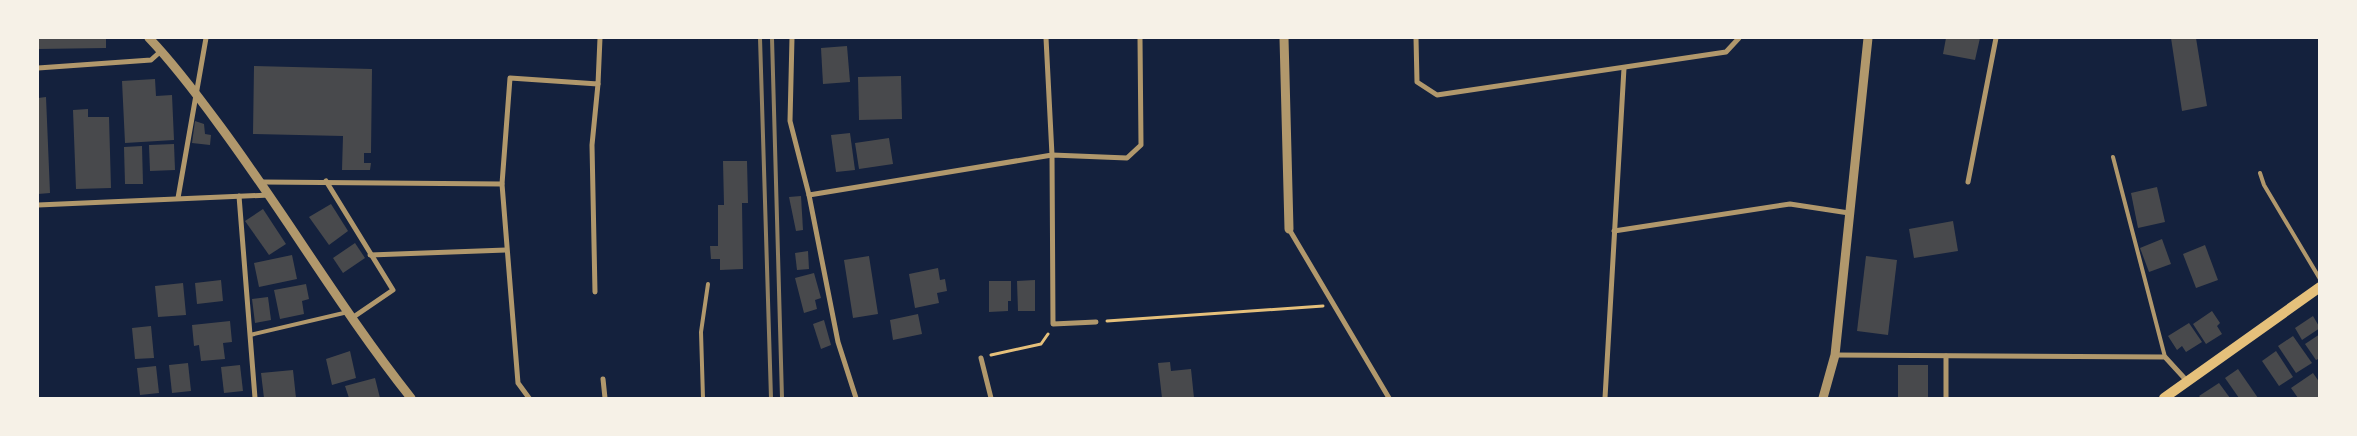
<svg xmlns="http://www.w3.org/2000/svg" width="2357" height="436" font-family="'Roboto Condensed',sans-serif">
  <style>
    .building { fill: #48494c }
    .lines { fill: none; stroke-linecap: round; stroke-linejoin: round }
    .path { stroke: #e5c07b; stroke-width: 3 }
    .service { stroke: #b1986c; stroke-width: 4 }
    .minor { stroke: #b1986c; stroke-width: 5 }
    .tertiary { stroke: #b1986c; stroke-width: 9 }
    .secondary { stroke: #e5c07b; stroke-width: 10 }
    .rail { stroke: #918062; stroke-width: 4 }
  </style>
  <rect width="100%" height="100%" fill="#14213d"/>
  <g class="building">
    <path d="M38,38h68v10l-68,1z"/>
    <path d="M1946,38h34l-5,22 -32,-6z"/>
    <path d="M2171,38h25l11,68 -25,5z"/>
    <path d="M847,46l3,36 -27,2 -2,-36z"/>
    <path d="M254,66l118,3 -1,84h-7v10h7l-1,7h-28l1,-34 -90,-2z"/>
    <path d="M901,76l1,43 -43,1 -1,-43z"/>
    <path d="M155,79l1,17 16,-1 2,45 -49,3 -3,-62z"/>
    <path d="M46,97l4,96 -12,1v-96z"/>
    <path d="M88,109v8h21l2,71 -35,1 -3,-79z"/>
    <path d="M195,121l9,3 1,10 6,1 -1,10 -18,-2z"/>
    <path d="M850,133l5,37 -19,2 -5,-37z"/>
    <path d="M889,138l4,26 -34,5 -4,-26z"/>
    <path d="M174,144l1,26 -25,1 -1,-26z"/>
    <path d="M142,146l1,38h-18l-1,-37z"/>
    <path d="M723,161h24l1,42h-6l1,66 -23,1v-11h-9l-1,-13h8v-41h6z"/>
    <path d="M2157,187l8,35 -27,6 -7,-35z"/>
    <path d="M801,196l2,34 -7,1 -7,-34z"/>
    <path d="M331,204l17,27 -19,14 -20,-28z"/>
    <path d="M263,209l23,35 -17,11 -24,-34z"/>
    <path d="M1953,221l5,30 -44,7 -5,-29z"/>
    <path d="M2162,239l9,25 -22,8 -9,-24z"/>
    <path d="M355,243l10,15 -22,15 -10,-15z"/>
    <path d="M2205,245l13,35 -22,8 -13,-34z"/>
    <path d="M808,251l1,18 -12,1 -2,-17z"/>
    <path d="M292,255l5,24 -38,8 -5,-24z"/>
    <path d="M869,256l9,58 -25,4 -9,-58z"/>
    <path d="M1866,256l31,4 -9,75 -31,-4z"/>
    <path d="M938,268l2,12 5,-1 2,12 -10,2 2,10 -24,5 -6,-34z"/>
    <path d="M814,273l7,25 -6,2 2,9 -13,4 -9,-35z"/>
    <path d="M221,280l2,21 -26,3 -2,-21z"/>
    <path d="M1035,280v31h-17l-1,-30z"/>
    <path d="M989,281h22v20h-3v10l-19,1z"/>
    <path d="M183,283l3,32 -28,2 -3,-31z"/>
    <path d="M306,284l3,15 -7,2 2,13 -24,5 -6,-29z"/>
    <path d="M268,297l3,23 -16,3 -3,-24z"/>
    <path d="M2212,311l8,12 -3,3 5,8 -16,10 -13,-20z"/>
    <path d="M918,314l4,20 -29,6 -3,-20z"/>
    <path d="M2313,316l7,12 -18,12 -7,-12z"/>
    <path d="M824,320l7,25 -10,4 -8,-25z"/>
    <path d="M230,321l2,21 -9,1 2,16 -24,2 -2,-16 -5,1 -2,-21z"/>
    <path d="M2189,323l13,19 -16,10 -4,-6 -5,4 -9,-14z"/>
    <path d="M151,326l3,32 -19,1 -3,-31z"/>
    <path d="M2320,334v24l-4,2 -11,-16z"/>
    <path d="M2293,336l19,27 -16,10 -18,-27z"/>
    <path d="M350,351l6,27 -24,7 -6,-26z"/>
    <path d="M2276,351l17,26 -14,9 -17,-25z"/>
    <path d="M1170,362l1,9 20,-2 3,29h-32l-4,-35z"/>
    <path d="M188,363l3,28 -19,2 -3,-28z"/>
    <path d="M240,365l3,26 -19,2 -3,-26z"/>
    <rect x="1898" y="365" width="30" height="33"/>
    <path d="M156,366l3,27 -19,2 -3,-27z"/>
    <path d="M2238,369l20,29h-19l-14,-20z"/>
    <path d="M293,370l3,28h-32l-3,-25z"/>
    <path d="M2313,373l7,10v15h-22l-7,-10z"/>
    <path d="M375,378l5,20h-31l-4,-12z"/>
    <path d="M2219,383l11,15h-29l-2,-2z"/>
  </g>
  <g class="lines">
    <g class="path">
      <path d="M1107,321l216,-15"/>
      <path d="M991,355l50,-11 7,-10"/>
    </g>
    <g class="service">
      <path d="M2113,157l52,200"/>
      <path d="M2260,173l4,12 56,94"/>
      <path d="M250,335l98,-23"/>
      <path d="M703,398l-2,-66 7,-48"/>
    </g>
    <g class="minor">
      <path d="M792,38l-2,83 19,74 29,147 18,56"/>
      <path d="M1416,38l1,44 20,13 289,-43 13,-14"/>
      <path d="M38,68l113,-8 10,-9"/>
      <path d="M326,181l67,109 -41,28"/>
      <path d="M262,182l240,2"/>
      <path d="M1968,182l28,-144"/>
      <path d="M809,195l243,-40 -6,-117"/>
      <path d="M239,196l16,202"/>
      <path d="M178,198l28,-160"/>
      <path d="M38,205l232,-10"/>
      <path d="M1289,229l100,169"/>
      <path d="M1614,231l176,-27 59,9"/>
      <path d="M370,255l136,-5"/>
      <path d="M595,292l-3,-147 6,-61"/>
      <path d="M1096,322l-43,2 -1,-169 75,3 14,-13 -1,-107"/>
      <path d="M1835,355l330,2 22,24"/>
      <path d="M1946,356v42"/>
      <path d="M981,358l10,40"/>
      <path d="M603,379l2,19"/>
      <path d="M529,398l-11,-15 -16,-199 8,-106 88,6 2,-46"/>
      <path d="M1605,398l19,-330"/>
    </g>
    <g class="tertiary">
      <path d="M149,38c26,27 49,58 71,88 66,89 122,185 191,272"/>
      <path d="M1284,38l5,191"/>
      <path d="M1823,398l12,-43 33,-317"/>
    </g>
    <path class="secondary" d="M2164,398l156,-111"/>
    <g class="rail">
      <path d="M760,38l11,360"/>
      <path d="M772,38l10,360"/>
    </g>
  </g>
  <rect width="2357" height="436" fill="none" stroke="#f6f1e7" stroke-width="78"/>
</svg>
